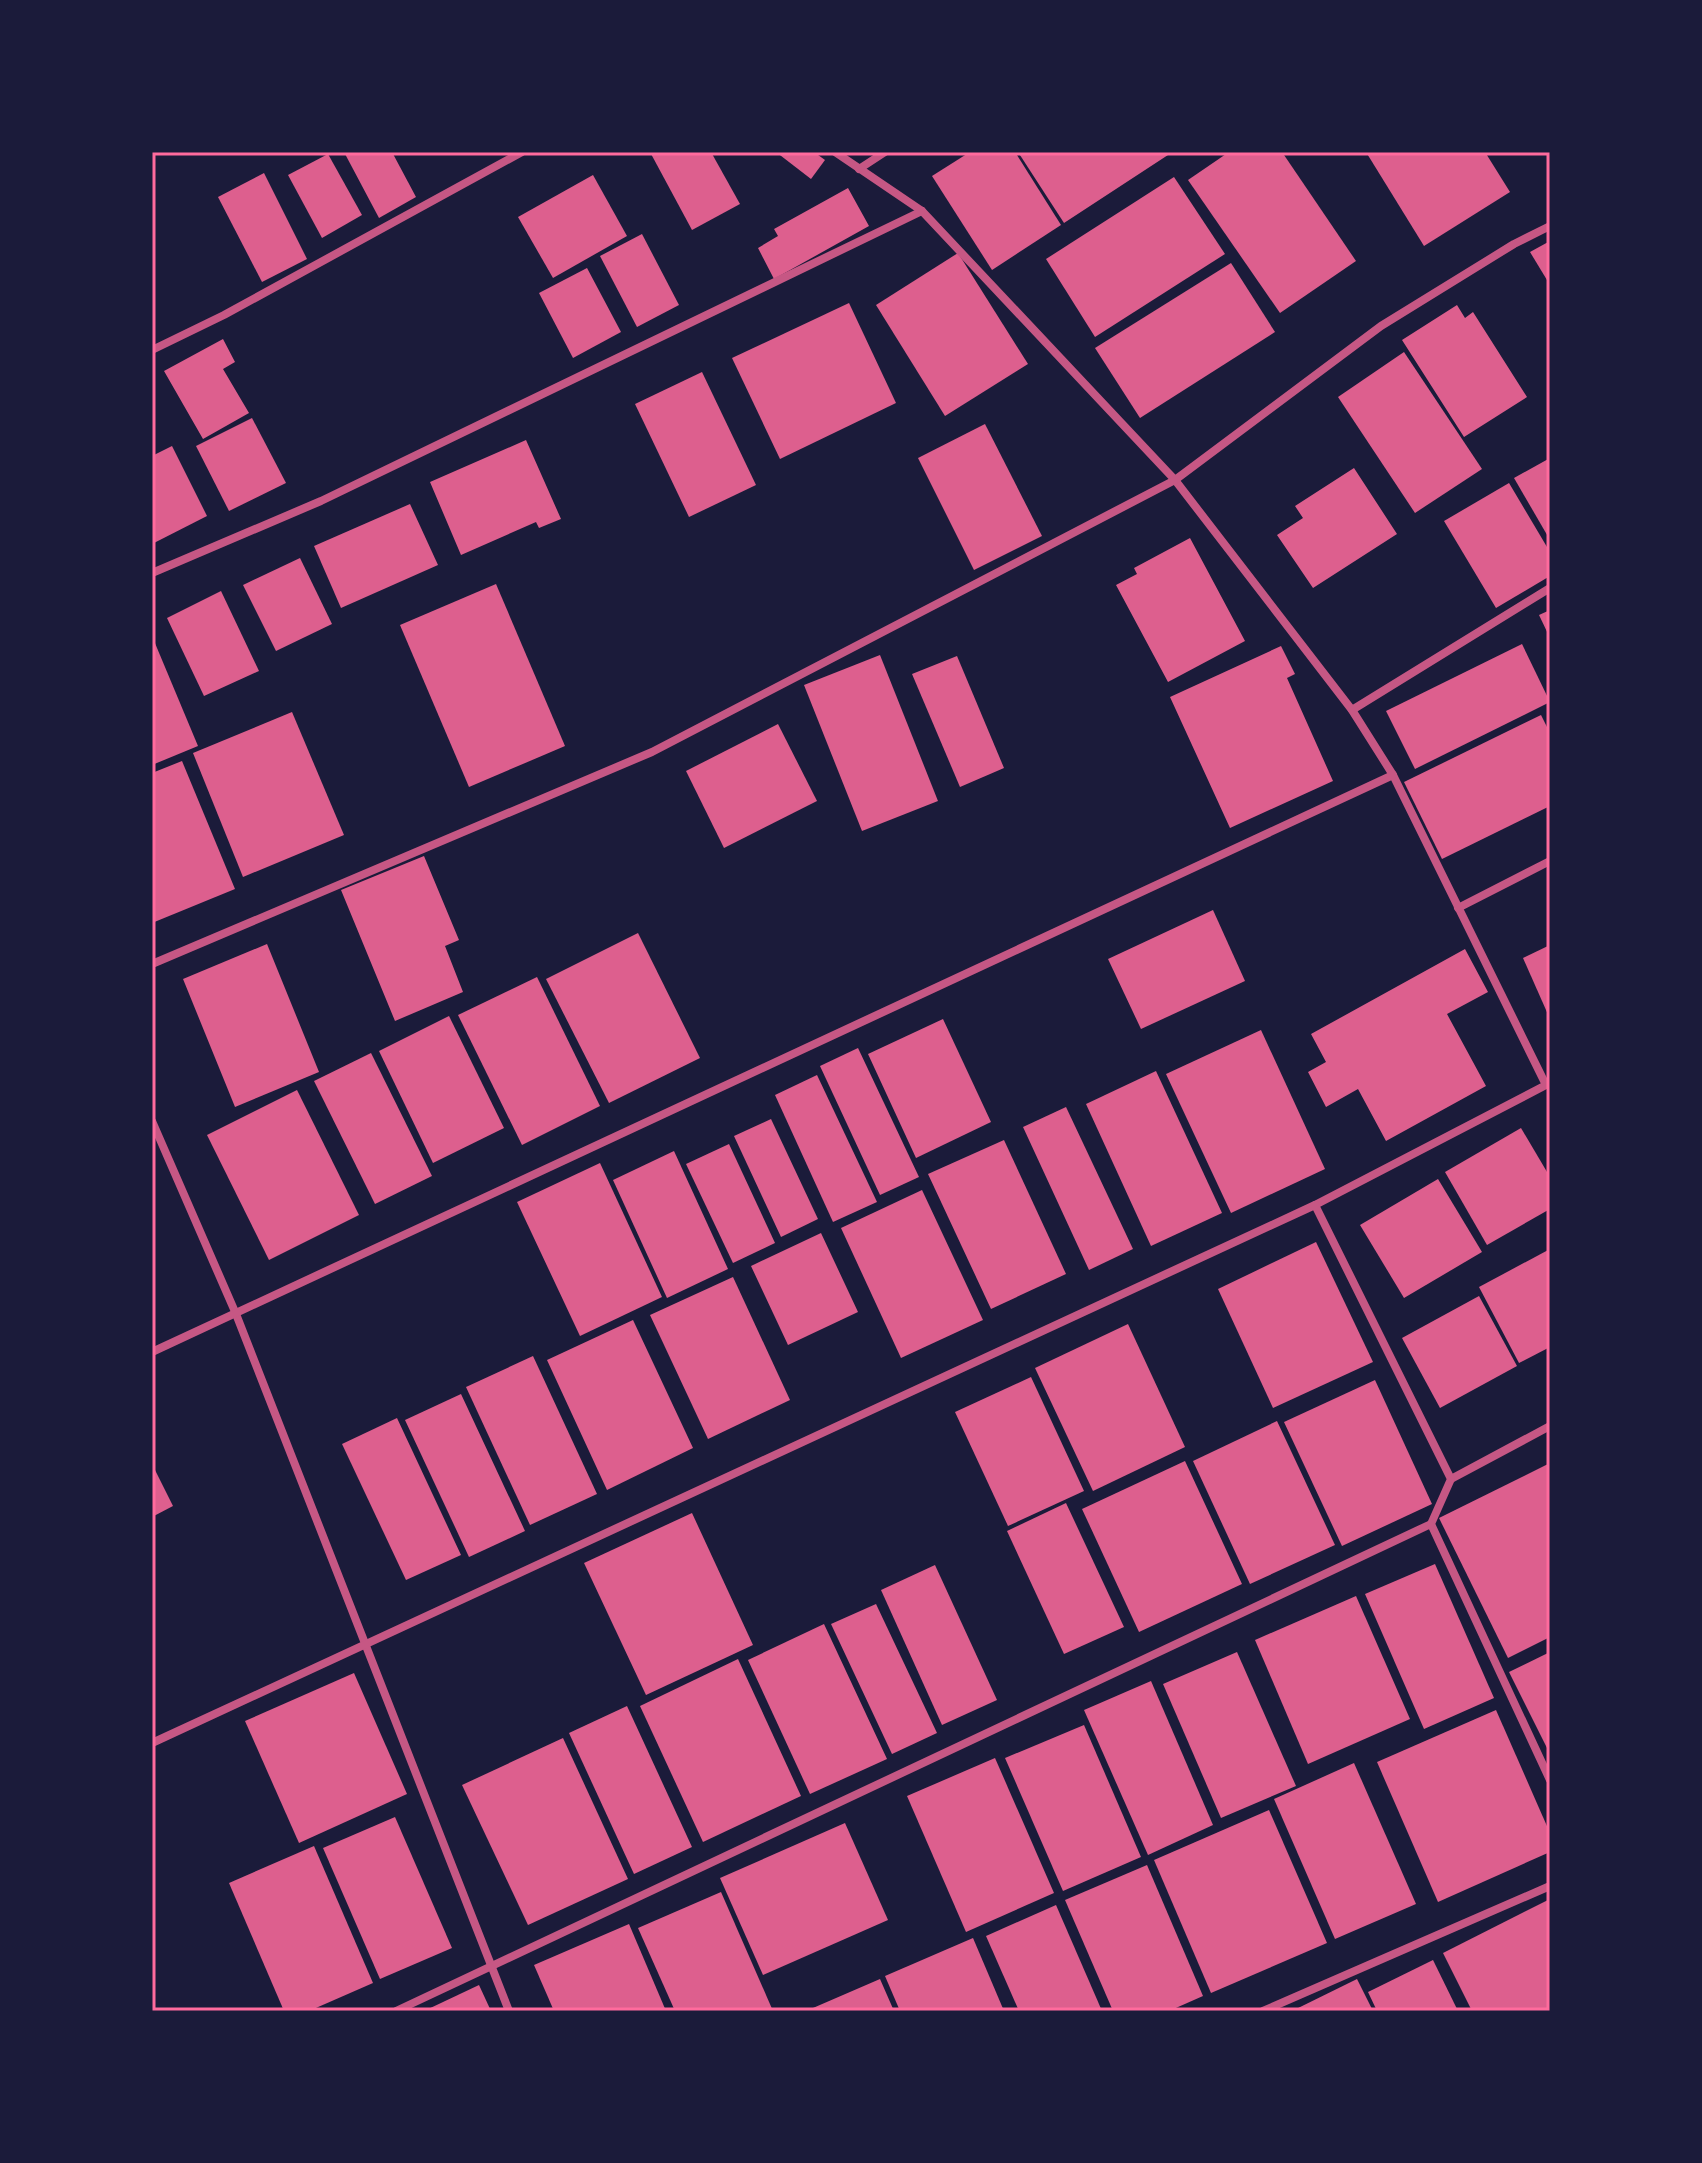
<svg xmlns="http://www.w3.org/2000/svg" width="1702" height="2163" font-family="'Exo 2',sans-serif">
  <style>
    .building { fill: #dd5f8e }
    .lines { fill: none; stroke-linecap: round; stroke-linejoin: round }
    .minor { stroke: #c65784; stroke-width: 8 }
    .neatline { fill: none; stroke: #ff6b9d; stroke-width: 3 }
  </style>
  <rect width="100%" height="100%" fill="#1b1b3a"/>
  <g class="building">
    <path d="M344,152h48l24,45 -37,21z"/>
    <path d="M650,152h61l29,52 -48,26z"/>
    <path d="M776,152h38l11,8 -14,19z"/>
    <path d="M970,152h45l46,73 -69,45 -60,-94z"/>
    <path d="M1018,152h149l1,3 -104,68z"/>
    <path d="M1229,152h53l74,109 -76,52 -92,-133z"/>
    <path d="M1366,152h119l25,40 -86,54z"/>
    <path d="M328,154l34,61 -40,23 -34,-63z"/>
    <path d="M264,173l43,86 -45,23 -44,-85z"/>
    <path d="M593,175l34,61 -74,42 -35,-61z"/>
    <path d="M1174,177l51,77 -130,83 -49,-78z"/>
    <path d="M848,188l21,38 -95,53 -16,-31 20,-12 -4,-7z"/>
    <path d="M642,234l37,71 -42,22 -37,-71z"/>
    <path d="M1550,241v44l-20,-33z"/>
    <path d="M958,253l70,111 -83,52 -69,-111z"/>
    <path d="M1231,263l44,69 -135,86 -45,-70z"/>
    <path d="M587,268l34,64 -48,26 -34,-65z"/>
    <path d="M849,303l47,100 -116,56 -48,-101z"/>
    <path d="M1457,305l8,13 8,-6 54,85 -63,40 -62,-97z"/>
    <path d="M223,339l12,23 -12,7 26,44 -46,26 -39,-68z"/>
    <path d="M1404,352l78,117 -67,44 -77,-116z"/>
    <path d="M702,372l54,113 -67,32 -54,-113z"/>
    <path d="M252,418l34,65 -57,28 -33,-65z"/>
    <path d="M985,424l57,112 -68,34 -56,-112z"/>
    <path d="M526,440l35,79 -22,9 -3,-6 -75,33 -31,-73z"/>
    <path d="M172,446l35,70 -55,28v-88z"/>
    <path d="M1550,458v82l-36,-62z"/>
    <path d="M1354,468l43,66 -84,54 -36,-53 26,-17 -8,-12z"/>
    <path d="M1509,483l41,69v24l-54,32 -52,-87z"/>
    <path d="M410,504l28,61 -97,43 -27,-62z"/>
    <path d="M1190,538l55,103 -77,41 -52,-97 21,-11 -3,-6z"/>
    <path d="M300,558l32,66 -56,27 -33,-66z"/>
    <path d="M496,584l69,162 -96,41 -69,-162z"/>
    <path d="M221,591l38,80 -55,25 -37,-78z"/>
    <path d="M1550,610v28l-11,-23z"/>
    <path d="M152,636l46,110 -46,19z"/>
    <path d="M1522,644l28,58 -135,67 -29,-58z"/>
    <path d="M1281,646l14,28 -8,4 46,103 -103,47 -60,-131z"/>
    <path d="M880,655l58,146 -76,30 -58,-146z"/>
    <path d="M957,656l47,112 -44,19 -48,-113z"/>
    <path d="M292,712l52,123 -101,42 -50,-124z"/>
    <path d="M1541,715l9,18v73l-108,53 -38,-77z"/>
    <path d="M778,724l39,77 -93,47 -38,-77z"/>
    <path d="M182,761l53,128 -83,34v-150z"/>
    <path d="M424,856l35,84 -14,6 18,46 -68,29 -54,-131z"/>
    <path d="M1213,910l32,71 -104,48 -33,-70z"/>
    <path d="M638,933l62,125 -91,45 -63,-124z"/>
    <path d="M267,944l52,128 -84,35 -52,-128z"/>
    <path d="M1550,945v74l-27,-61z"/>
    <path d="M1465,949l23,43 -41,22 39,72 -100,55 -28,-52 -32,18 -18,-35 18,-10 -15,-28z"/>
    <path d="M537,977l63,129 -78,39 -64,-130z"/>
    <path d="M449,1016l55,112 -71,35 -54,-112z"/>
    <path d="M943,1019l48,103 -75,36 -48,-104z"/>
    <path d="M1261,1030l64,139 -94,44 -65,-139z"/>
    <path d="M858,1048l61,129 -39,18 -60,-129z"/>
    <path d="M371,1053l61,123 -57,28 -61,-123z"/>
    <path d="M1156,1071l66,142 -71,33 -65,-142z"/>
    <path d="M817,1075l60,127 -44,20 -58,-127z"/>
    <path d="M297,1090l62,125 -90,45 -62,-125z"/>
    <path d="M1066,1107l67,142 -44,21 -66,-143z"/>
    <path d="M771,1119l47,100 -37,18 -47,-101z"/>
    <path d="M1521,1128l29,49v32l-63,36 -42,-73z"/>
    <path d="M1004,1140l62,134 -75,35 -63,-135z"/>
    <path d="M729,1144l46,99 -42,20 -47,-99z"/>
    <path d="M674,1151l54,118 -61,29 -54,-118z"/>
    <path d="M600,1163l62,134 -82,39 -63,-134z"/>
    <path d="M1438,1179l44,73 -78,46 -44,-73z"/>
    <path d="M922,1190l61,130 -82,38 -60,-130z"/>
    <path d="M821,1233l37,79 -70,33 -37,-79z"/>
    <path d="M1316,1242l57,120 -100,46 -55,-119z"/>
    <path d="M1550,1249v98l-31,16 -40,-76z"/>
    <path d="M733,1277l57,123 -82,39 -58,-124z"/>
    <path d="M1479,1296l38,70 -77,42 -38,-70z"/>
    <path d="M633,1320l60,128 -86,42 -60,-130z"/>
    <path d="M1128,1324l57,123 -92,44 -58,-123z"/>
    <path d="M533,1356l64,138 -67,31 -64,-138z"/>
    <path d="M1031,1377l53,114 -76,35 -53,-114z"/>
    <path d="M1375,1380l57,124 -90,42 -58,-124z"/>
    <path d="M461,1394l64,137 -56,26 -64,-137z"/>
    <path d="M397,1418l64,137 -55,25 -64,-136z"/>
    <path d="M1277,1421l58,124 -85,39 -57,-123z"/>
    <path d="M1185,1461l57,123 -103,48 -57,-123z"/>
    <path d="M1550,1463v174l-42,21 -69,-140z"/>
    <path d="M152,1464l21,42 -21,11z"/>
    <path d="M1066,1503l58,124 -60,27 -57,-123z"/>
    <path d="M692,1513l61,132 -107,50 -62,-132z"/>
    <path d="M1435,1564l59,134 -70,31 -59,-135z"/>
    <path d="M935,1565l62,135 -55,25 -61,-135z"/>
    <path d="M1356,1596l54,123 -102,45 -53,-124z"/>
    <path d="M876,1604l61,129 -45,21 -61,-130z"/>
    <path d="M824,1624l63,135 -77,35 -62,-134z"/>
    <path d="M1237,1652l59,134 -75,32 -58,-134z"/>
    <path d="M1550,1652v102l-41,-82z"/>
    <path d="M738,1659l63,137 -98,46 -63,-136z"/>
    <path d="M354,1673l53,121 -108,49 -54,-122z"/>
    <path d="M1151,1681l62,144 -65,30 -64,-145z"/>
    <path d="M627,1706l65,141 -58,27 -65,-141z"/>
    <path d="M1496,1710l54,123v19l-112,50 -61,-140z"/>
    <path d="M1084,1725l57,132 -78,34 -58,-133z"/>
    <path d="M563,1738l65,141 -100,46 -66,-140z"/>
    <path d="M995,1758l59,135 -88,39 -59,-136z"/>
    <path d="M1354,1763l62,141 -81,35 -61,-140z"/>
    <path d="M1269,1810l58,133 -116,50 -57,-133z"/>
    <path d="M395,1817l57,131 -72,31 -57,-131z"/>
    <path d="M845,1823l43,97 -125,55 -43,-97z"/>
    <path d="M314,1846l59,137 -64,28h-25l-55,-128z"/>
    <path d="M1147,1865l56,131 -34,15h-56l-48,-111z"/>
    <path d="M721,1892l52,119h-98l-37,-83z"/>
    <path d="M1550,1899v112h-78l-29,-58z"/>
    <path d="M1056,1905l46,106h-83l-33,-75z"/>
    <path d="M629,1924l37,87h-112l-20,-46z"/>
    <path d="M973,1938l31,73h-104l-15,-35z"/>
    <path d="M1433,1960l25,51h-81l-9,-19z"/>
    <path d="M880,1979l14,32h-88z"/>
    <path d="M1357,1979l16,32h-81z"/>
    <path d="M479,1985l12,26h-67z"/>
  </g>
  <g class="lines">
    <g class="minor">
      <path d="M835,152l87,59 253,269 177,230 41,65 153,310 -231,120"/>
      <path d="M859,169l26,-17"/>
      <path d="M152,350l72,-35 298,-163"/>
      <path d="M152,573l169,-72 601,-290"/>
      <path d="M1352,710l198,-122"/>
      <path d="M1458,908l92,-47"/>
      <path d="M152,964l500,-212 523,-272 206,-154 133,-82 36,-18"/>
      <path d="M152,1121l84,193 273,697"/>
      <path d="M152,1352l1241,-577"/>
      <path d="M1451,1479l99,-53"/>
      <path d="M152,1743l1163,-538 136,274 -20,45 119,256"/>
      <path d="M396,2011l1035,-487"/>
      <path d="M1263,2011l287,-125"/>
    </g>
  </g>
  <rect width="1702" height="2163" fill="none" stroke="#1b1b3a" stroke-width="308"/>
  <rect x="154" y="154" width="1394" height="1855" class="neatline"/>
</svg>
